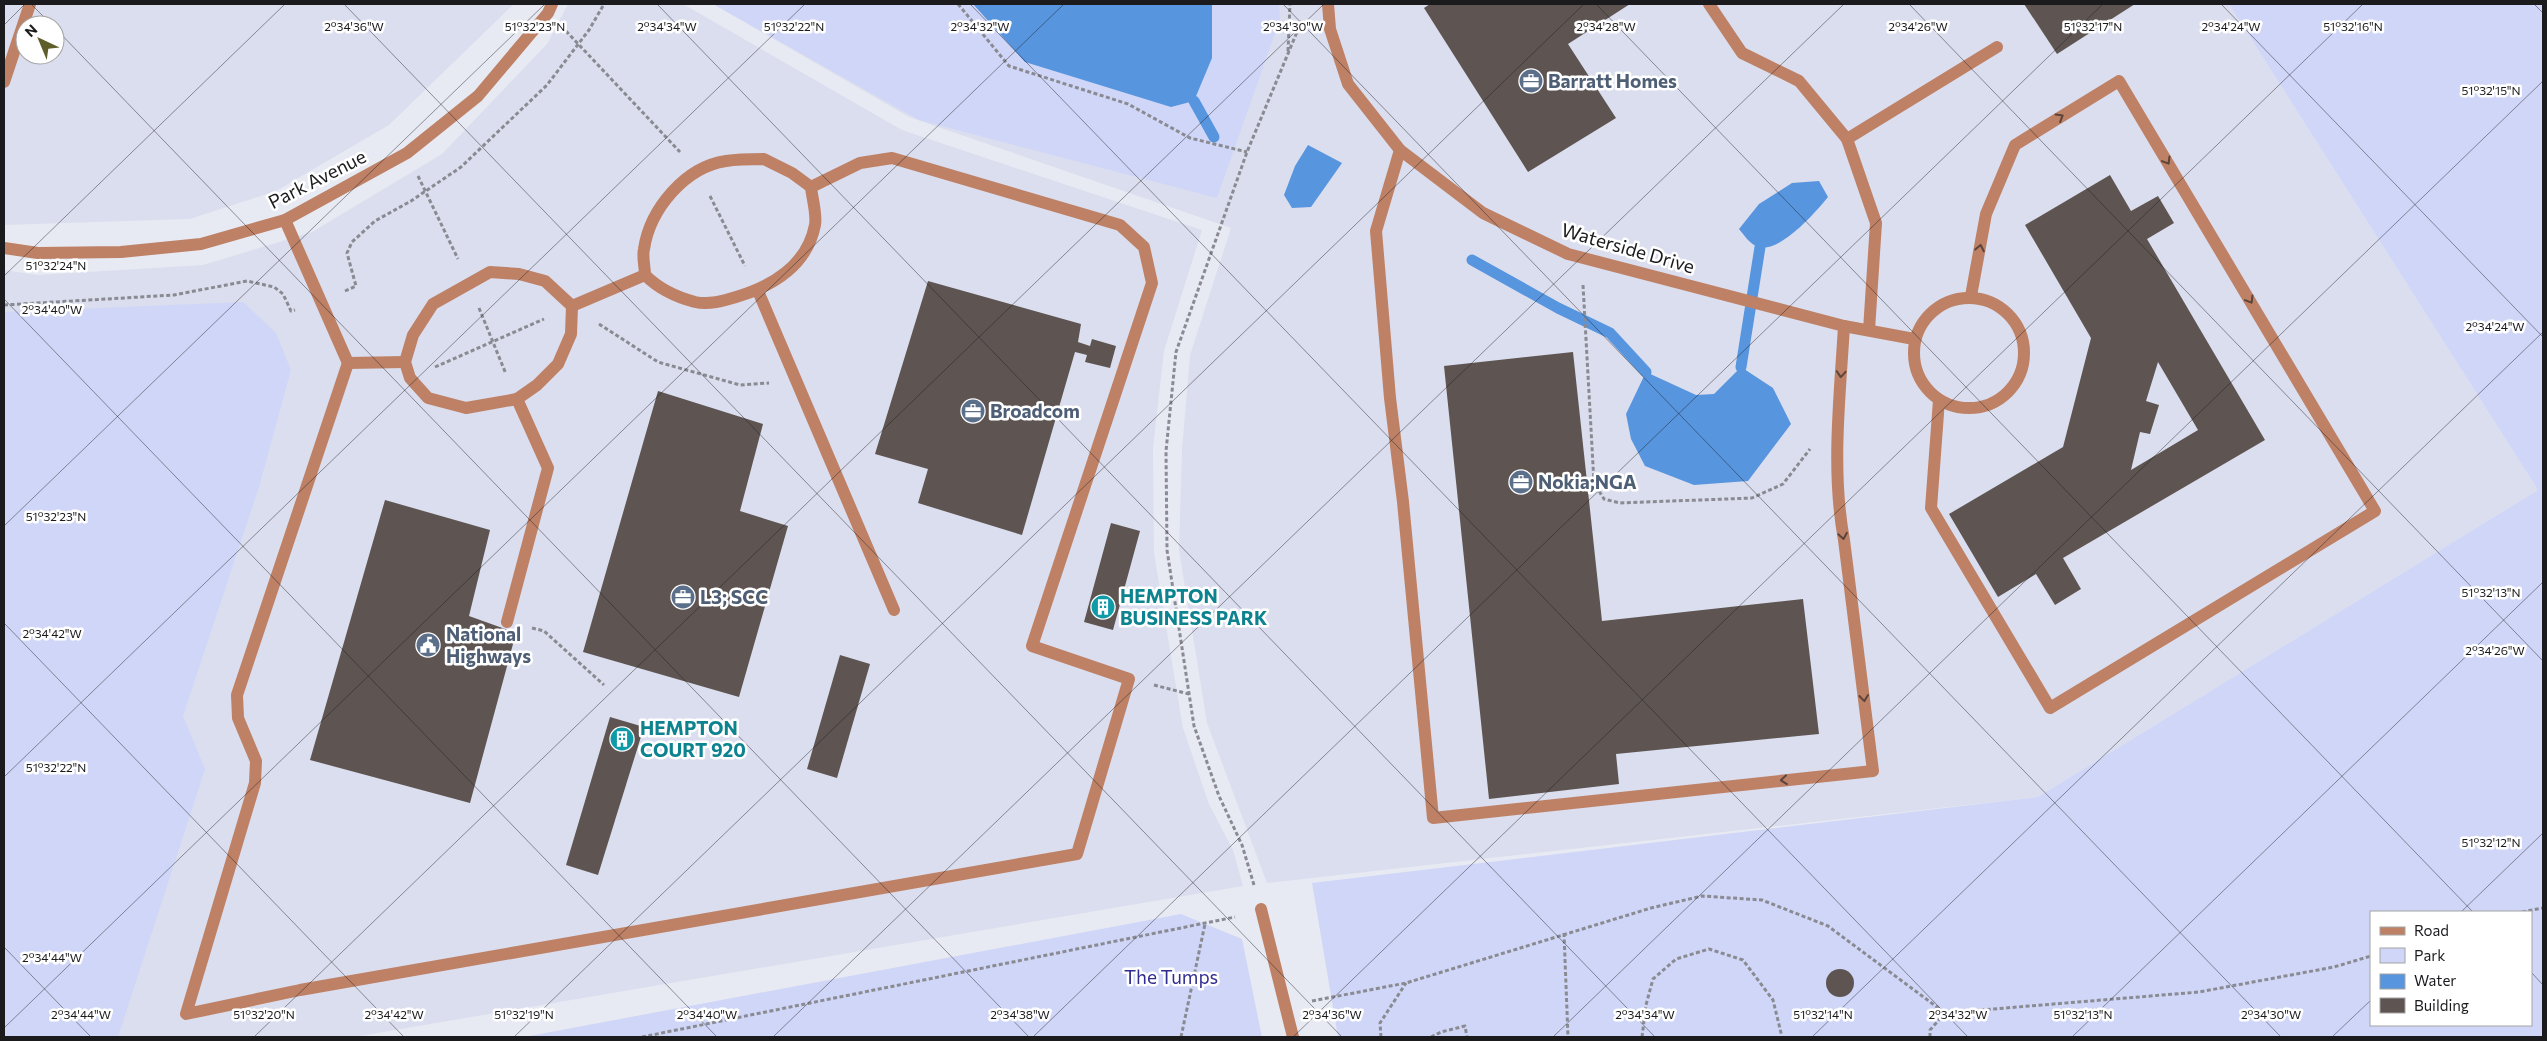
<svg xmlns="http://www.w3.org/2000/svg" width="2547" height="1041" font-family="Commissioner,sans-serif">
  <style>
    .built { fill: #dbdeee; fill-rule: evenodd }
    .green { fill: #d0d6f7; fill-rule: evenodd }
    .water { fill: #5795df }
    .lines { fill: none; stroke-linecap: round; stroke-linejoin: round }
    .stream { stroke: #5795df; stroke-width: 11 }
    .building { fill: #5e5552; fill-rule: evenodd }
    .path { stroke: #8a8b92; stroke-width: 3; stroke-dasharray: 4 2.5; stroke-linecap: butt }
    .service { stroke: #be8166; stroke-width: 12 }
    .pedestrian { stroke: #be8166; stroke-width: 12 }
    .minor { stroke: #be8166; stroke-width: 12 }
    .tertiary { stroke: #be8166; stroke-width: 12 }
    .oneway { stroke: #5c443b }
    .ticks { fill: none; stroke: #1b1b1e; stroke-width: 1; stroke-opacity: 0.45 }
    .labels { text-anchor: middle; stroke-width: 5; stroke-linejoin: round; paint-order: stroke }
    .service-label { font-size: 19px; font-weight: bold; fill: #4e5e75; stroke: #fff; text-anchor: start }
    .street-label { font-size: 19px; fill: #1b1b1e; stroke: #fff }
    .culture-label { font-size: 19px; font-weight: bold; fill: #0d838f; stroke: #fff; text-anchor: start }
    .park-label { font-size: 19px; fill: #312c90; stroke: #fff }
    .ticks-label { font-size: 12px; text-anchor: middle; fill: #1b1b1e; stroke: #fff; stroke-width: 5; stroke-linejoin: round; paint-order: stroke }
  </style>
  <rect width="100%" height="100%" fill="#e8eaf3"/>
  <g class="built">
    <path d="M4,4h510l-125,121 -113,66 -86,28 -186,6zM25,25h30v30h-30z"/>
    <path d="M568,4h115l219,126 300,100 -38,121 -11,97 1,105 29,175 26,76 24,46 10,36 -889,151h-350v-767l34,5 165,-10 109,-33 130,-78 105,-110z"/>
    <path d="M713,4h1516l309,486 -500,307 -771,86 -60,-160 -28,-173 3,-101 8,-94 41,-127 -322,-111z"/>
  </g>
  <g class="green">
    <path d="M713,4h566l1,15 -63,179 -298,-78z"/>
    <path d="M2229,4h314v1033h-1205l-26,-154 726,-86 500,-307zM2371,912h160v113h-160z"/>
    <path d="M243,302l33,31 15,37 -32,117 -76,229 22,53 -87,268h-114v-725z"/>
    <path d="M1181,914l61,25 20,98h-738z"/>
  </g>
  <g class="water">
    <path d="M973,4h239v54l-18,43 -23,6 -146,-45z"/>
    <path d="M1308,145l34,18 -31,44 -19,1 -8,-13 11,-29z"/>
    <path d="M1819,181l9,16c-12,15 -48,56 -69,50 -10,-3 -14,-11 -20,-18l20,-25 33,-21z"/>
    <path d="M1741,367l32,21 18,36 -43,57 -54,4 -49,-19 -14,-27 -5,-25 20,-42 50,23 18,-1z"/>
  </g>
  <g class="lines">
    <g class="stream">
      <path d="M1194,101l20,36"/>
      <path d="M1472,260l86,48 52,25 36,39"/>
      <path d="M1741,367l19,-120"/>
    </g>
  </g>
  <g class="building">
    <path d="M1430,4h200l-62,40 48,74 -88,54 -104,-164z"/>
    <path d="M2024,4h111l-78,50z"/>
    <path d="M2110,175l21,36 27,-15 16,27 -27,16 118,201 -202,118 18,31 -26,16 -19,-31 -38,23 -49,-83 114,-67 28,-109 -66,-113zM2158,362l40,68 -67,40 9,-38 10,2 9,-29 -13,-4z"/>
    <path d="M928,281l153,43 -3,18 12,4 2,-7 24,7 -6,22 -25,-6 2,-7 -12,-3 -53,183 -104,-32 10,-34 -53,-15z"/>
    <path d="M1573,352l29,269 201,-22 16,135 -203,20 3,30 -130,15 -45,-433z"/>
    <path d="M658,391l105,33 -23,87 48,15 -49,171 -156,-45z"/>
    <path d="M385,500l105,30 -21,86 47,17 -46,170 -160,-43z"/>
    <path d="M1111,523l29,8 -27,99 -29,-8z"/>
    <path d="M840,655l30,9 -33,114 -30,-9z"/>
    <path d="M610,717l34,10 -46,148 -32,-10z"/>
    <circle cx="1840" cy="983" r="14"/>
  </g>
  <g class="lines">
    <g class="path">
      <path d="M958,4l51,62 119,38 62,34 57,14"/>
      <path d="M566,31l114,121"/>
      <path d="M1288,51l2,-47"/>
      <path d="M418,176l40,83"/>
      <path d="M710,196l35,70"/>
      <path d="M1583,285l11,198 10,16 16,4 132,-5 31,-14 27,-35"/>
      <path d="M345,291l11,-5 -9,-33 5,-11 23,-21 36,-20 50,-34 86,-82 42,-55 15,-26"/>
      <path d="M4,305l170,-10 73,-14 27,6 9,7 8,17 4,-1"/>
      <path d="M479,308l27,66"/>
      <path d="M599,324l59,38 82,23 29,-2"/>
      <path d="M435,367l109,-48"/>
      <path d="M532,628l12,3 60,54"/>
      <path d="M1154,685l35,9"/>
      <path d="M1254,885l-12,-40 -23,-49 -25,-70 -27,-176 -1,-99 10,-99 71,-200 55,-132"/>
      <path d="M2522,912l21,-4"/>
      <path d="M1564,933l4,104"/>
      <path d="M1312,1001l94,-18 245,-75 51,-12 60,4 66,26 117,87"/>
      <path d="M642,1037l593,-120"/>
      <path d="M1181,1037l24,-113"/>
      <path d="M1381,1037l-1,-14 26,-40"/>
      <path d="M1431,1037l10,-5 24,-6 2,11"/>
      <path d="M1642,1037l4,-32 7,-26 23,-20 33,-10 34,11 30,40 9,37"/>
      <path d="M1930,1037v-7l15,-17 254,-21 135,-25 37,-11"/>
    </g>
    <g class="service">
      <path d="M1709,4l33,49 57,28 48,58 29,84 -7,107"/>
      <path d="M4,82l26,-78"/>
      <path d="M1847,139l150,-92"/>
      <path d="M1400,150l-24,81 14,167 13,104 30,316 440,-47 -29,-231c-13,-70 -4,-144 0,-214"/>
      <path d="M764,159l28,14 19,14c1,11 6,27 4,38 -8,41 -42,61 -79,72 -13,4 -27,8 -41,5 -19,-5 -36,-13 -50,-27 0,-8 -3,-18 -1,-26 6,-40 41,-82 82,-88 12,-2 26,-2 38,-2z"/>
      <path d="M285,220l63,143 57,-1"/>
      <path d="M490,272l29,2 26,7 27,25 -1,28 -13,30 -21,21 -20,14 -51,9 -38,-10 -18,-20 -5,-16 8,-27 20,-31z"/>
      <circle cx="1969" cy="353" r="55"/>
      <path d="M572,306l73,-31"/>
      <path d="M348,363l-111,332 1,23 18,43 -1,22 -69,231 114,-24 777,-136 52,-175 -97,-33 120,-363 -8,-36 -24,-22 -228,-67 -32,5 -49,24"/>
      <path d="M1939,400l-8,108 119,200 325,-197 -256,-430 -104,64 -29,69 -15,82"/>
    </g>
    <g class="pedestrian">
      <path d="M758,291l136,319"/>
      <path d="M507,622l41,-154 -31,-69"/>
    </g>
    <g class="minor">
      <path d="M1328,4l2,25 18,55 52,66 83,63 85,41 276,72 70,13"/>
      <path d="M1261,909l32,128"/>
    </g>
    <path class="tertiary" d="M4,248l34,5 83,-1 80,-8 84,-24 122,-67 71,-57 70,-83 4,-9"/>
  </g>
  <defs><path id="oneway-chevron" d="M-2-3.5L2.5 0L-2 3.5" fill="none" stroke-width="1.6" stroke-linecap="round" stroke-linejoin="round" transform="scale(1.25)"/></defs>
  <g class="oneway">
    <use href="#oneway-chevron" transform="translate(2060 117) rotate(-31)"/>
    <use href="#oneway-chevron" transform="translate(2167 161) rotate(59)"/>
    <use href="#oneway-chevron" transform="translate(1980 248) rotate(-79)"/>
    <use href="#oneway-chevron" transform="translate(2250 300) rotate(59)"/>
    <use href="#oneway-chevron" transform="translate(1841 374) rotate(94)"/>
    <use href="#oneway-chevron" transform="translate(1843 536) rotate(80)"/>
    <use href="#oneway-chevron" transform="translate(1864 698) rotate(83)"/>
    <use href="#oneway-chevron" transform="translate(1784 780) rotate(174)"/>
  </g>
  <path class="ticks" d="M31,4l21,21M344,4l998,1033M657,4l998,1033M970,4l998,1033M1283,4l998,1033M1596,4l877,908M1909,4l634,657M2221,4l322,333M2534,4l9,9M4,25l21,-21M55,28l974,1009M4,276l281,-272M4,299l713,738M4,526l541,-522M4,623l400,414M4,777l801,-773M2461,912l82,-79M4,947l87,90M2531,972l12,13M4,1028l1060,-1024M254,1037l1070,-1033M514,1037l1070,-1033M773,1037l1071,-1033M1033,1037l1070,-1033M1293,1037l1070,-1033M1553,1037l990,-956M1812,1037l731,-705M2072,1037l471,-455M2332,1037l39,-37"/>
  <defs>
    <symbol id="office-disc" viewBox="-11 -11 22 22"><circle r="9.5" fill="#5c6f8a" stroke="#fff"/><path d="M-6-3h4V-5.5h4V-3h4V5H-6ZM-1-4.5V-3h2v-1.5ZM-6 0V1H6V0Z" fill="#fff"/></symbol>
    <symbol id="building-disc" viewBox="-11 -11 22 22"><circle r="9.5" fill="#0f9aa8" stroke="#fff"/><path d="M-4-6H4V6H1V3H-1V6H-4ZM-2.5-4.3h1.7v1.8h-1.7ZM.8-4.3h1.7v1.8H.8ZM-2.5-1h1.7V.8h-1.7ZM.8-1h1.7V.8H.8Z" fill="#fff"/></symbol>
    <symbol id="civic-disc" viewBox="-11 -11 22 22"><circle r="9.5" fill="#5c6f8a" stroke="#fff"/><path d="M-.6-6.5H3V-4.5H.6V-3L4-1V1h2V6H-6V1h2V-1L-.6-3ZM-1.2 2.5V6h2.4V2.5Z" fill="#fff"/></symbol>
  </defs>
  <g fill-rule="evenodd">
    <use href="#office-disc" x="1517" y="67" width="28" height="28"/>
    <use href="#office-disc" x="959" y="397" width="28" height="28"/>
    <use href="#office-disc" x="1507" y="468" width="28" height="28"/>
    <use href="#office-disc" x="669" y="583" width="28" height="28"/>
    <use href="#building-disc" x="1089" y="593" width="28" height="28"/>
    <use href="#civic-disc" x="414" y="631" width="28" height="28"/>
    <use href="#building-disc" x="608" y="725" width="28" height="28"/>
  </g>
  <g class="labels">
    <g class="service-label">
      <text x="1548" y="88">Barratt Homes</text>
      <text x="990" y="418">Broadcom</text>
      <text x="1538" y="489">Nokia;NGA</text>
      <text x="700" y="604">L3; SCC</text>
      <text x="446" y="641">National<tspan x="446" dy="22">Highways</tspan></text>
    </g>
    <g class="street-label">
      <text transform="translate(317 179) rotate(-27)" y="7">Park Avenue</text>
      <text transform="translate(1628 248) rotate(16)" y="7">Waterside Drive</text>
    </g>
    <g class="culture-label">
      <text x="1120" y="603">HEMPTON<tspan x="1120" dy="22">BUSINESS PARK</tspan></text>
      <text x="640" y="735">HEMPTON<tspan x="640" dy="22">COURT 920</tspan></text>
    </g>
    <g class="park-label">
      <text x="1171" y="984">The Tumps</text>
    </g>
  </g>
  <g class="ticks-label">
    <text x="535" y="31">51°32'23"N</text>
    <text x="794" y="31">51°32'22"N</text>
    <text x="2093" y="31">51°32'17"N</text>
    <text x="2353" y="31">51°32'16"N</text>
    <text x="2231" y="31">2°34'24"W</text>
    <text x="354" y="31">2°34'36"W</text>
    <text x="667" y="31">2°34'34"W</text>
    <text x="980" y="31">2°34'32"W</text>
    <text x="1293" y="31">2°34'30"W</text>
    <text x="1606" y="31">2°34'28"W</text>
    <text x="1918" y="31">2°34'26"W</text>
    <text x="2491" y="95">51°32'15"N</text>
    <text x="56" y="270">51°32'24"N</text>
    <text x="52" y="314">2°34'40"W</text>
    <text x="2495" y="331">2°34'24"W</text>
    <text x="56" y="521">51°32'23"N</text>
    <text x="2491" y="597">51°32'13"N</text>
    <text x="52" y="638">2°34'42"W</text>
    <text x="2495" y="655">2°34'26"W</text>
    <text x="56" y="772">51°32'22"N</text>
    <text x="2491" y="847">51°32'12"N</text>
    <text x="52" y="962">2°34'44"W</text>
    <text x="81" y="1019">2°34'44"W</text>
    <text x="394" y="1019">2°34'42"W</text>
    <text x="707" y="1019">2°34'40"W</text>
    <text x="1020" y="1019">2°34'38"W</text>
    <text x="1332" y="1019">2°34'36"W</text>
    <text x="1645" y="1019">2°34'34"W</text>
    <text x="1958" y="1019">2°34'32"W</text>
    <text x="2271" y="1019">2°34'30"W</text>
    <text x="264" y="1019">51°32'20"N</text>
    <text x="524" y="1019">51°32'19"N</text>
    <text x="1823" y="1019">51°32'14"N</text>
    <text x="2083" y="1019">51°32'13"N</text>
  </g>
  <rect width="2547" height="1041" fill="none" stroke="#1b1b1e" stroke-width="10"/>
  <rect x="2370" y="911" width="162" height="115" fill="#ffffff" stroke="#a4a4a5"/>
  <rect x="2380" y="927" width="25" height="8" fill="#be8166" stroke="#a4a4a5"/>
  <text x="2414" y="936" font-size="15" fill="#1b1b1e">Road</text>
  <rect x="2380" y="948" width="25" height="15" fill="#d0d6f7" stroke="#a4a4a5"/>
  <text x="2414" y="961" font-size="15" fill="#1b1b1e">Park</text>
  <rect x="2380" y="974" width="25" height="15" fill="#5795df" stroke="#a4a4a5"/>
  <text x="2414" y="986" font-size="15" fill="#1b1b1e">Water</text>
  <rect x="2380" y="998" width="25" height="15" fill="#5e5552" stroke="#a4a4a5"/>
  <text x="2414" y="1011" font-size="15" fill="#1b1b1e">Building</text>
  <g transform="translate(40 40) rotate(316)"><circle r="24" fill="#ffffff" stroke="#a4a4a5"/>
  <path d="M0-4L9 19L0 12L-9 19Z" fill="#5f5e2b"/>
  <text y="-8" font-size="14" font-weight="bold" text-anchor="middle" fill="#1b1b1e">N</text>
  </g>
</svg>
